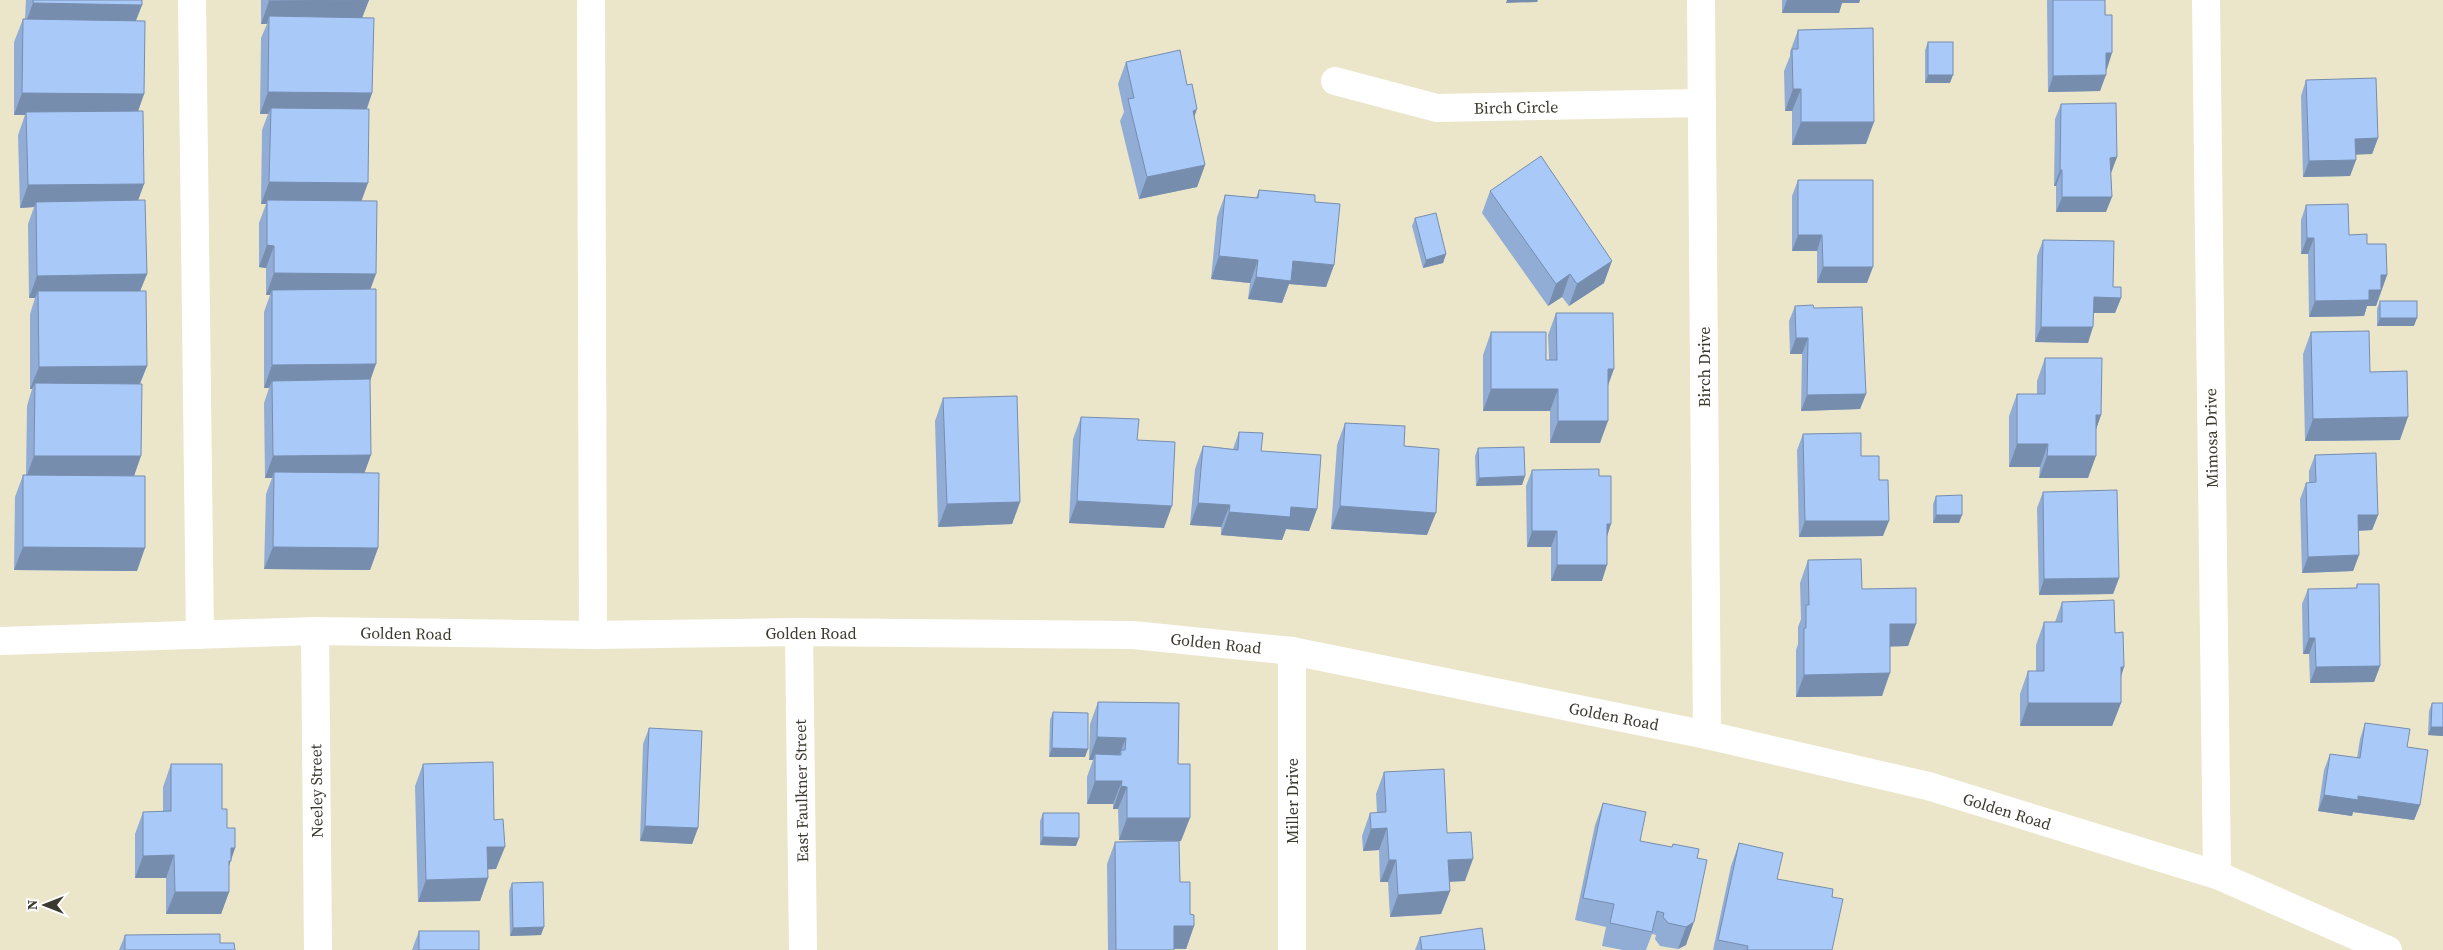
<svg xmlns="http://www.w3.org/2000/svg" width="2443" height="950" font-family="'Source Serif 4',serif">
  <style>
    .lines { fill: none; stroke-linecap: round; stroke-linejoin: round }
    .street { stroke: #fff; stroke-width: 28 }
    .secondary { stroke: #fff; stroke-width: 28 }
    .wall { fill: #91add5 }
    .shaded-wall { fill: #768dae }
    .building { fill: #a9c9f8; stroke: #768dae }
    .labels { text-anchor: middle; stroke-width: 5; stroke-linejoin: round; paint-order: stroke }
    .street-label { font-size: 16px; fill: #3c3a2f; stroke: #fff }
  </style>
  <rect width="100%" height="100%" fill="#ebe6ca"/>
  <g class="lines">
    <g class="street">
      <path d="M192,0l8,635"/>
      <path d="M591,0l2,635"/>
      <path d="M1701,0l6,735"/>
      <path d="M2206,0l11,875"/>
      <path d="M1335,81l102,27 265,-5"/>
      <path d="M315,631l3,319"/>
      <path d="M799,632l4,318"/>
      <path d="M1292,651v299"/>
    </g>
    <path class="secondary" d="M0,641l315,-10 278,4 206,-3 334,3 159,16 415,84 221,51 289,89 171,75"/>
  </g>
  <g class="wall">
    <path d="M26,0h116v5l-6,16 8,73 -6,17 6,73 -6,16 9,74 -7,17 7,75 -7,18 -6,92 3,95 -123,-1 1,-73 8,-22h3l1,-69 5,-17h-2v-75l5,-16h-6l-1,-74 6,-17 -14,1 -2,-73 7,-20h-11v-73l9,-23h2z"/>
    <path d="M261,0h108l-7,18 10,75 -5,16 -6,92 9,88v93l-6,91 14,75 -8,22 -106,-1 2,-75 6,-16h-7l-1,-75 5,-15h-5v-76l6,-17h-4v-27l-7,-1v-44l7,-19h-5l1,-74 6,-16h-8l1,-76 6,-14h-6z"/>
    <path d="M1782,0h78l-1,3h-17l-3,10h-57z"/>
    <path d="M2047,0h58l2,69 -7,22 -52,1z"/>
    <path d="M1798,30l68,114 -74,1v-34h-7l-1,-40 6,-15v-4z"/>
    <path d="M1928,42l22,41h-25v-33z"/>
    <path d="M1126,62l61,23 18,80 -8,22 -58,12 -19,-78 4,-9 -6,-28z"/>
    <path d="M2306,80l72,58 -6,16h-16v6l-6,16 -47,1 -2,-81z"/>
    <path d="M2061,104l56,53 -6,16 -5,39h-50v-26h-2l1,-67z"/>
    <path d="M1798,180l69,103h-50v-32h-25v-55z"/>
    <path d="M1259,190l56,12 19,63 -8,22 -37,-3 -7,19 -34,-4 2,-16 -39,-4 6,-62 8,-22 31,3z"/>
    <path d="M1490,191l114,92 -35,23 -7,-9 -14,9 -66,-93z"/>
    <path d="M2306,205l43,30 18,9 20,31 -11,31h-9l-3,10 -55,1 -1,-63h-7v-34z"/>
    <path d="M1415,218l31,36 -3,9 -20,5 -11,-42z"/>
    <path d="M2043,240l70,47 8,11 -6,15h-21l-6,30 -53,-1 2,-86z"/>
    <path d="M2380,301l34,25h-37v-17z"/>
    <path d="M1795,306l19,2 52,86 -6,15 -59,2 1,-57h-12l-1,-33z"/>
    <path d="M1556,313l52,71 -8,59h-50v-32h-67v-56l8,-23 55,28h3l-1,-25z"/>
    <path d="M2311,332l59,40 30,68 -95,1 -2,-87z"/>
    <path d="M2045,358l56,57 -5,14 -8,49h-49l1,-11h-31v-51l8,-22h20v-13z"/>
    <path d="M943,398l77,104 -8,22 -74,3 -3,-106z"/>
    <path d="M1081,417l56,23 27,88 -95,-5 4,-84z"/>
    <path d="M1345,423l59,23 23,89 -96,-6 6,-84z"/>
    <path d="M1239,432l22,19 56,58 -8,22 -23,-2 -4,11 -61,-5v-8l-31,-2 5,-56 8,-23 30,3z"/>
    <path d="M1803,434l58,22 18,24 4,56 -84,1 -2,-87z"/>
    <path d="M1478,448l47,28 -3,9 -46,1 -1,-30z"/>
    <path d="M2315,455l63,60 -6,15 -14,1 1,24 -6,16 -51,2 -2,-74 6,-16h3v-12z"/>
    <path d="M1532,470l67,6 3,105h-51v-34h-24l-1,-61z"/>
    <path d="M2043,492l76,86 -6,16 -74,1 -2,-87z"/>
    <path d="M1936,496l23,27h-26v-19z"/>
    <path d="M1808,560l54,29 54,35 -8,22h-18l-8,50 -86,1v-47l2,-6v-17l3,-8 -1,-36z"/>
    <path d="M2357,584l23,82 -6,16 -64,1 -1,-29h-6l-1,-50 6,-15 48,-1z"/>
    <path d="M2062,602l53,31 9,34 -3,10v26l-9,23h-92v-32l8,-23h8v-26l8,-23h11z"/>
    <path d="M1098,702l80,62 3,77 -62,-1 -1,-31h-5v-5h-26v-27l6,-17h-4l1,-36z"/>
    <path d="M2432,703h11v33l-15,-1 1,-24z"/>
    <path d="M1053,712l32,45h-36l1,-37z"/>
    <path d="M2365,723l42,24 13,58 -6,15 -61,-8 -1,4 -34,-5 6,-41 6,-16 27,4 3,-19z"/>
    <path d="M649,728l49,100 -6,16 -52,-3 3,-97z"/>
    <path d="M171,764l51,45 5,19 8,20 -6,18v26l-8,22h-55v-36h-31v-44l8,-22h20v-25z"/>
    <path d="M423,764l73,105h-8v9l-8,23 -62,1 -3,-116z"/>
    <path d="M1384,772l81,109 -16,1 1,9 -9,23 -51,3 -2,-35h-8l-1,-32 -16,1 -1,-15 8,-23h7l-1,-19z"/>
    <path d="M1603,803l37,38 57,17 -11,87 -8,4 -18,-3 -5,-7 1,-4 -4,-1 -6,16h-23l-21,-4 4,-19 -31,-7 20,-95z"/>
    <path d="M1043,813l33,33 -36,-1v-24z"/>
    <path d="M1115,842l65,40 14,44 -8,23h-12v1h-66l-1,-86z"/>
    <path d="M1739,843l38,36 55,18v53h-119l18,-84z"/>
    <path d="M512,883l29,52 -31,1 -1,-45z"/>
    <path d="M419,931l60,19h-67z"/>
    <path d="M125,935l95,8 15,7h-116z"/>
    <path d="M1420,937l65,13h-70z"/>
  </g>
  <g class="shaded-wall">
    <path d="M369,0l-9,23 -91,-7 -2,8h-6l8,-23z"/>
    <path d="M1507,0h31l-1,2 -31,1z"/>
    <path d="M1787,0h73l-1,3h-17l-3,10h-57z"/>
    <path d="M33,3l109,2 -9,22 -108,-2z"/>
    <path d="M2106,53h6l-5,16h-7z"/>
    <path d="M1928,75h25l-3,8h-25z"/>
    <path d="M2106,75l-6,16 -52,1 5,-16z"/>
    <path d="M1793,89h8l-9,22h-7z"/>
    <path d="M268,92l104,1 -8,23 -93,-8 -3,6h-8z"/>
    <path d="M22,93l122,1 -8,23 -110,-5 -1,3h-11z"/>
    <path d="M1197,109l-8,23 4,-21z"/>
    <path d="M1801,122h73l-8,22 -74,1z"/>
    <path d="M2378,138l-6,16 -22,1 5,-16z"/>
    <path d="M2117,157l-6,16 -1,-15z"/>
    <path d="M2356,160l-6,16 -47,1 6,-16z"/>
    <path d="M1205,165l-8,22 -58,12 8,-22z"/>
    <path d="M2060,170h2l-6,16h-2z"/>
    <path d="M269,182l99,1 -8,22 -93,-5 -1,4h-5z"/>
    <path d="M144,184l-8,22 -100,-4 -2,5 -14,1 8,-23z"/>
    <path d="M2062,197h50l-6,15h-50z"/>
    <path d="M1798,235h24l-5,16h-25z"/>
    <path d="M2307,238h7l-6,16h-7z"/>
    <path d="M267,245l7,1 -8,22 -7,-1z"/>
    <path d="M1446,254l-3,9 -20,5 3,-8z"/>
    <path d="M1219,256l39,4 -8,23 -39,-4z"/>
    <path d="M1293,261l41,4 -8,22 -37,-3 -7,19 -34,-4 8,-22z"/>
    <path d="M1612,261l-8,22 -35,23 8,-22z"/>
    <path d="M1823,267h50l-6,16h-50z"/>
    <path d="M274,273l102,1 -8,22 -96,-6 -2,5h-4z"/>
    <path d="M147,274l-9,22 -100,-5 -3,7h-6l8,-22z"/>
    <path d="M1570,274l-8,23 -14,9 8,-22z"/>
    <path d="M2381,275h6l-11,31h-9l-3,10 -55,1 6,-16 54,-11z"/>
    <path d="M2094,297l27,1 -6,15h-27z"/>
    <path d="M2380,318h37l-3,8h-37z"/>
    <path d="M2041,327h52l-5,16 -53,-1z"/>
    <path d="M1796,338h12l-6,16h-12z"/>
    <path d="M376,364l-8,23 -96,-6 -3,7h-5l8,-23z"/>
    <path d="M147,366l-9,22 -103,-5 -3,6h-2l9,-22z"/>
    <path d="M1608,369h6l-8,22z"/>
    <path d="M1491,389h67l-8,22h-67z"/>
    <path d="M1866,394l-6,15 -59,2 6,-16z"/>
    <path d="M2096,415h5l-8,23z"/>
    <path d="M2408,417l-8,23 -95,1 8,-22z"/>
    <path d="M1558,421h50l-8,22h-50z"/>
    <path d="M2017,444h31l-8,23h-31z"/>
    <path d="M371,455l-8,22 -89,-5 -2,6h-7l8,-22z"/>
    <path d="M34,456h107l-8,23 -107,-1z"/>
    <path d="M2047,456h49l-8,22h-49z"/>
    <path d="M1525,476l-3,9 -46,1 3,-8z"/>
    <path d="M1077,501l95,5 -8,22 -95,-5z"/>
    <path d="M1020,502l-8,22 -74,3 9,-23z"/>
    <path d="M1198,503l32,2 -9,22 -31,-2z"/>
    <path d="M1340,506l96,7 -9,22 -96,-6z"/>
    <path d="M1291,507l26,2 -8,22 -23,-2 -4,11 -61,-5 8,-23z"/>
    <path d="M1936,515h26l-3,8h-26z"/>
    <path d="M2358,515h20l-6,15 -20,1z"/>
    <path d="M1805,521h84l-6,15 -84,1z"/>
    <path d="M1607,524h4l-5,16z"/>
    <path d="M1532,531h25l-6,16h-24z"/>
    <path d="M23,547l122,1 -8,23 -123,-1z"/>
    <path d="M273,547l105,1 -8,22 -106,-1z"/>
    <path d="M2359,555l-6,16 -51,2 6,-16z"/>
    <path d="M1557,565h50l-5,16h-51z"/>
    <path d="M2119,578l-6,16 -74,1 5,-16z"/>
    <path d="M1890,624h26l-8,22 -26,1z"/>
    <path d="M2309,638h6l-6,16h-6z"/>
    <path d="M2380,666l-6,16 -64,1 6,-16z"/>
    <path d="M2121,667h3l-8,22z"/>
    <path d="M1890,673l-8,23 -86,1 8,-22z"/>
    <path d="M2028,703h93l-9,23h-92z"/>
    <path d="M2431,727h12v9l-15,-1z"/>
    <path d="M1097,737l29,1 -9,22 -22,-6 -2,6h-4z"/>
    <path d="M1052,748l36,1 -3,8h-36z"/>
    <path d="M1095,781h27l-9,23h-26z"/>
    <path d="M1121,786l6,1 -9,22h-5z"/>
    <path d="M2324,795l34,1 62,9 -6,15 -61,-8 -1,4 -34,-5z"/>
    <path d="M1127,818h63l-9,23 -62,-1z"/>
    <path d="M645,826l53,2 -6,16 -52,-3z"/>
    <path d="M1387,828l-8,22 -16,1 8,-22z"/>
    <path d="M1043,837l36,1 -3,8 -36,-1z"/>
    <path d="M487,847h18l-9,22 -17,1z"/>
    <path d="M231,848h4l-12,35z"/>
    <path d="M174,855l-8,23h-31l8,-22z"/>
    <path d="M1473,859l-8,22 -25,1 8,-22z"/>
    <path d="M1389,860h7l-8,22h-8z"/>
    <path d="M488,878l-8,23 -62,1 8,-22z"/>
    <path d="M1450,891l-9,23 -51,3 8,-22z"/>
    <path d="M175,892h54l-8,22h-55z"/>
    <path d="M1694,922l-8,23 -8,4 8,-22z"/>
    <path d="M1174,926h20l-8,23 -21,-1z"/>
    <path d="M544,927l-3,8 -31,1 3,-8z"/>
  </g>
  <g class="building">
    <path d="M33,0h109v5l-109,-2z"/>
    <path d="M269,0h100l-100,1z"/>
    <path d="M2053,0h52v15h7v38h-6v22l-53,1z"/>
    <path d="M269,16l105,2 -2,75 -104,-1z"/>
    <path d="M23,19l122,2 -1,73 -122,-1z"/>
    <path d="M1873,28l1,94h-73v-33h-8l-1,-40h6v-19z"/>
    <rect x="1928" y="42" width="25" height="33"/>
    <path d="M1180,50l7,35 5,-1 5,25 -4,2 12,54 -58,12 -19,-78 6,-1 -8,-36z"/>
    <path d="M2376,78l2,60 -23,1 1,21 -47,1 -3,-81z"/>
    <path d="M2116,103l1,54 -7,1 2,39h-50v-27h-2l1,-66z"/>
    <path d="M271,108l98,1 -1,74 -99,-1z"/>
    <path d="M143,111l1,73 -116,1 -2,-73z"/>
    <path d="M1541,156l71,105 -35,23 -7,-10 -14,10 -66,-93z"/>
    <path d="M1798,180h75v87h-50l-1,-32h-24z"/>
    <path d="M1259,190l56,5v7l25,2 -6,61 -41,-4 -2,20 -35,-4 2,-17 -39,-4 6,-61 33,3z"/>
    <path d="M145,200l2,74 -110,2 -1,-74z"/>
    <path d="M267,200l110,1 -1,73 -102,-1v-27l-7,-1z"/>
    <path d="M2348,204l1,31 18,-1v10h19l1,31h-6v15h-12v10l-54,1 -1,-63h-7l-1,-33z"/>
    <path d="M1436,213l10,41 -20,6 -11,-42z"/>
    <path d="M2043,240l71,1 -1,46h8v11l-27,-1 -1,30h-52z"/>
    <path d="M376,289v75l-104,1v-75z"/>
    <path d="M38,291h108l1,75 -108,1z"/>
    <rect x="2380" y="301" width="37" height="17"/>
    <path d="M1813,305l1,3 48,-1 4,87 -59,1 1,-57h-12l-1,-32z"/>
    <path d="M1556,313h57l1,56h-6v52h-50v-32h-67v-57h55v28h11z"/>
    <path d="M2369,331l1,41 37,-1 1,46 -95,2 -2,-87z"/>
    <path d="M2045,358h57l-1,57h-5v41h-49l1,-12h-31v-50h28z"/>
    <path d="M370,379l1,76 -98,1 -1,-75z"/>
    <path d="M35,383l107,1 -1,72h-107z"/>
    <path d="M1017,396l3,106 -73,2 -4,-106z"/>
    <path d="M1081,417l58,2 -2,21 38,2 -3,64 -95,-5z"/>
    <path d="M1345,423l60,3 -1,20 35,3 -3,64 -96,-7z"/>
    <path d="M1239,432l24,1 -2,18 60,4 -4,54 -26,-2 -1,10 -61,-5 1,-7 -32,-2 5,-57 35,4z"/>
    <path d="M1861,433v23h18v24h9l1,41h-84l-2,-87z"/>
    <path d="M1524,447l1,29 -46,2 -1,-30z"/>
    <path d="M2376,453l2,62h-20l1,40 -51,2 -2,-74 10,-1 -1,-27z"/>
    <path d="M1599,469v7h12v48h-4v41h-50v-34h-25v-61z"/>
    <path d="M274,472l105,1 -1,75 -105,-1z"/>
    <path d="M23,475l122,1v72l-122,-1z"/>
    <path d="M2117,490l2,88 -75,1 -1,-87z"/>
    <path d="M1962,495v20h-26v-19z"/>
    <path d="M1861,559l1,30 54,-1v36h-26v49l-86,2v-47h2v-23h3l-1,-45z"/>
    <path d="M2357,584h22l1,82 -64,1 -1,-29h-6l-1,-49 49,-1z"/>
    <path d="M2114,600l1,33 8,-1 1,35h-3v36h-93v-32h16v-49h18v-20z"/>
    <path d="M1098,702l81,1 -1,61h12v54h-63v-31l-6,-1 1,-5h-27v-27l26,1v-5h4l1,-12 -29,-1z"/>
    <path d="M2432,703h11v24h-12z"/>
    <path d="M1053,712l35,1v36l-36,-1z"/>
    <path d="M2365,723l45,6 -3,18 21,3 -8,55 -62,-9v4l-34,-5 6,-41 30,4z"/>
    <path d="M649,728l53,3 -4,97 -53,-2z"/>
    <path d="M493,762l1,58 9,-1 2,28h-18l1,31 -62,2 -3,-116z"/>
    <path d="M171,764h51v45h5v19h8v20h-4v13h-2v31h-54l-1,-37 -31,1v-44l28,-1z"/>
    <path d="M1444,769l3,64 24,-1 2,27 -25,1 2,31 -52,4 -2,-35h-7l-2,-32 -16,1 -1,-16 16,-1 -2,-40z"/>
    <path d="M1603,803l43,9 -6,29 32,6 1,-3 26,5 -2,9 10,2 -13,62 -8,5 -18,-4 -5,-6 1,-4 -7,-2 -5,21 -42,-9 4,-19 -31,-6z"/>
    <path d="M1043,813h36v25l-36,-1z"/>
    <path d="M1179,841l1,41h10v32l4,1v11h-20v24h-58l-1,-108z"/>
    <path d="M1739,843l44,10 -6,26 56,10 -1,8 11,2 -11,51h-85l1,-4 -30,-6z"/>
    <path d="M543,882l1,45 -31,1 -1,-45z"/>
    <path d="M1482,928l3,22h-63l-2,-13z"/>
    <rect x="419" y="931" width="60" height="19"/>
    <path d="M220,934v9h14l1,7h-110v-15z"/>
  </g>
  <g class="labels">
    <g class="street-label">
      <text transform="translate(1516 107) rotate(-1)" y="6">Birch Circle</text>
      <text transform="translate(1704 367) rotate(-90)" y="6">Birch Drive</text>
      <text transform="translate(2211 438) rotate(-91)" y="6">Mimosa Drive</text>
      <text transform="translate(406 633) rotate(1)" y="6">Golden Road</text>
      <text x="811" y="639">Golden Road</text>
      <text transform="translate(1216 643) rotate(6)" y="6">Golden Road</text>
      <text transform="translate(1614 716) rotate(11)" y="6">Golden Road</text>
      <text transform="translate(316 791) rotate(-91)" y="6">Neeley Street</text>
      <text transform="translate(801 791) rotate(-91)" y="6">East Faulkner Street</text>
      <text transform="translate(1292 801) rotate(-90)" y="6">Miller Drive</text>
      <text transform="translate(2007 811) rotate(17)" y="6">Golden Road</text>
    </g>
  </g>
  <g transform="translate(45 905) rotate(270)" stroke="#ffffff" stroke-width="4" paint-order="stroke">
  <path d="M0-4L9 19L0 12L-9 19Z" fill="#3c3a2f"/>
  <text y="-8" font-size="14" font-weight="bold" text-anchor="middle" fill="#3c3a2f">N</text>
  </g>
</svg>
